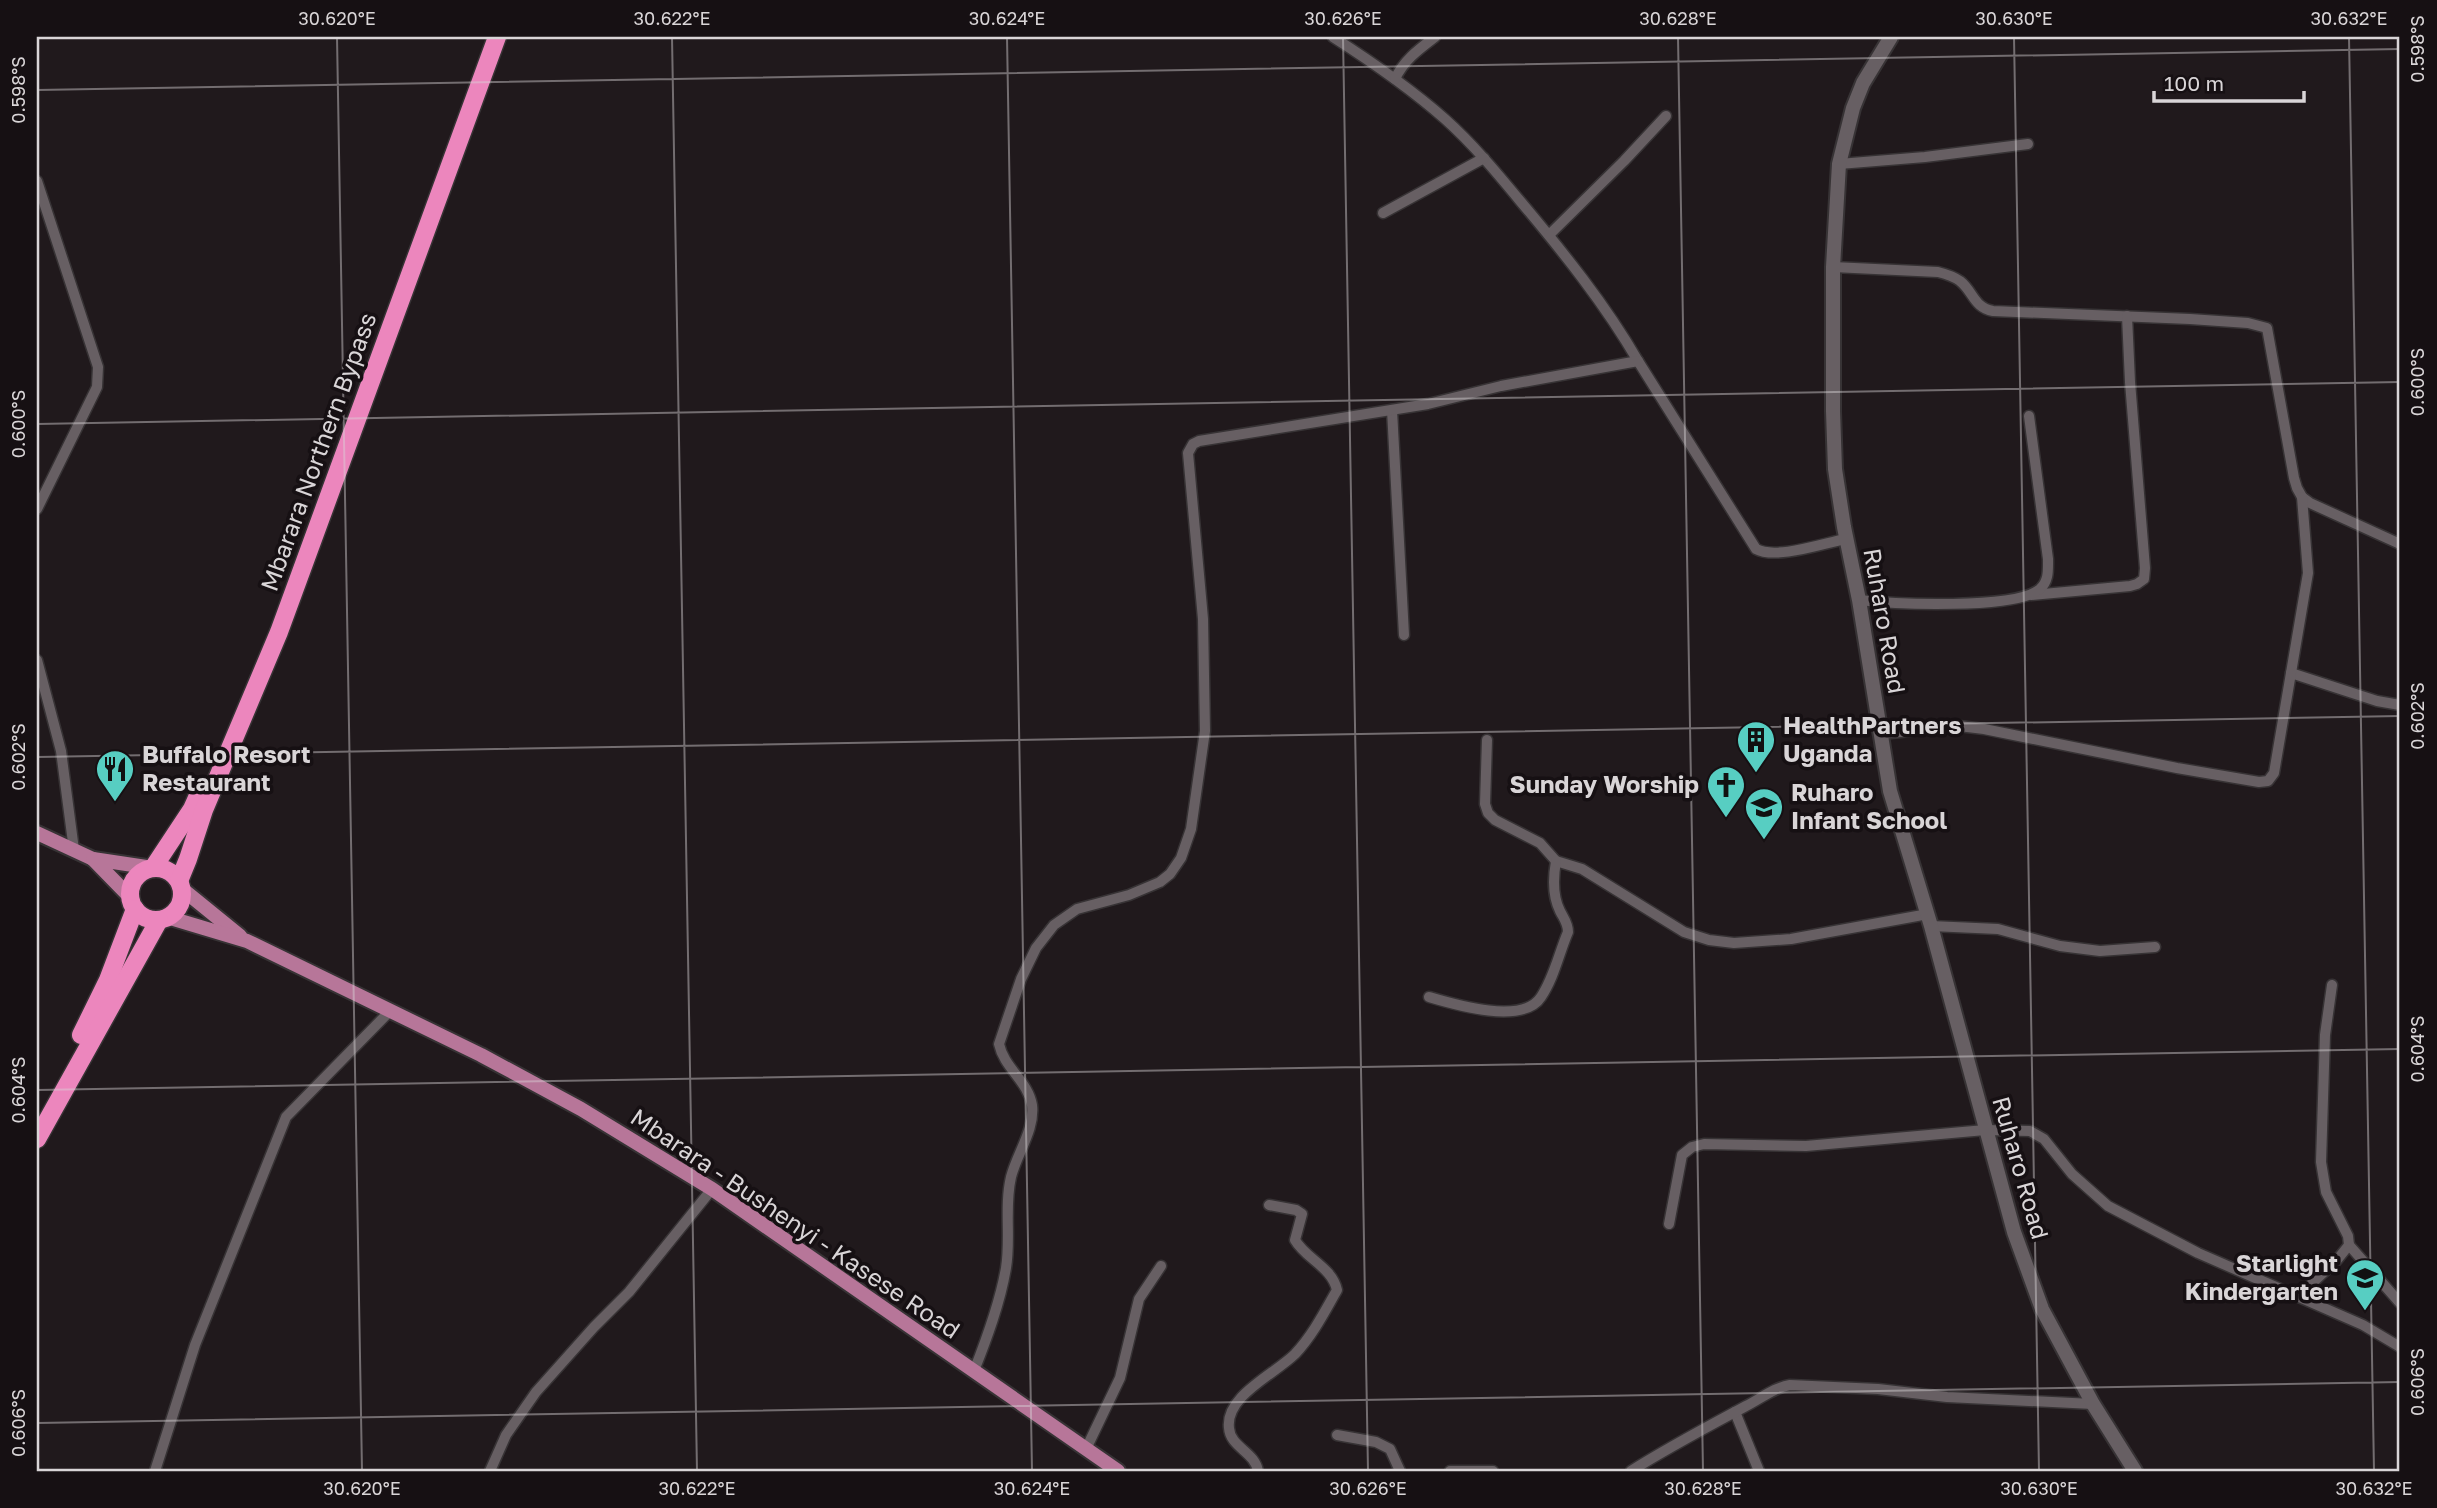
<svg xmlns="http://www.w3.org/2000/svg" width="2437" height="1508" font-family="'Golos Text',sans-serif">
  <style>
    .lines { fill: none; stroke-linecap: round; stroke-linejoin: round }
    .street-casing { stroke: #373335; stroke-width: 13 }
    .secondary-casing { stroke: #373335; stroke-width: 18 }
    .primary-casing { stroke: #373335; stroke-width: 18 }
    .highway-casing { stroke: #373335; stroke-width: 21 }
    .street { stroke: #675f63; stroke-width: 10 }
    .secondary { stroke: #675f63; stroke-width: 14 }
    .primary { stroke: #b77699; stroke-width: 14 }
    .highway { stroke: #ec86bd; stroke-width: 18 }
    .ticks { fill: none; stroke: #d9d5d7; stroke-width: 2; stroke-opacity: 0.45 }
    .labels { text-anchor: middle; stroke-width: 7; stroke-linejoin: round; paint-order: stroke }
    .street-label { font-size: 24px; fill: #d9d5d7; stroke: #161013 }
    .poi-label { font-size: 24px; font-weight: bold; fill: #d9d5d7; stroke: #161013; text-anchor: start }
    .neatline { fill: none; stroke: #d9d5d7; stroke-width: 2.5 }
    .ticks-label { font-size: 18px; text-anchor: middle; fill: #d9d5d7 }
  </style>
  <rect width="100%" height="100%" fill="#20191c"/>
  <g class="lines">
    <defs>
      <g id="street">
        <path d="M1333,37c39,25 77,51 112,82 28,25 52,54 76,83 42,50 84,102 117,159"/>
        <path d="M1395,79c9,-19 23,-29 40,-42"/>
        <path d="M1839,164l86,-7 103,-13"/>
        <path d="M37,181l61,186 -1,20 -60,122"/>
        <path d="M1383,213l101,-55"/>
        <path d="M1549,235l75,-74 42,-45"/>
        <path d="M1833,267l105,5c8,2 15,4 22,9 13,10 14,27 33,30l197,8 58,4 19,5 27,150 3,10 5,9 8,6 90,41"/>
        <path d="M1392,410l12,225"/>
        <path d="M2031,595l99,-9 7,-2 7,-5 1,-11 -15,-186 -3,-66"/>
        <path d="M1859,600c34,4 156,10 181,-11 9,-8 8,-19 8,-30l-19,-143"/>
        <path d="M37,660l24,91 13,99"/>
        <path d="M2291,673l86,28 23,4"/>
        <path d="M1881,734l78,-8 25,3 193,39 82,14 9,-1 6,-8 34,-200 -6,-76"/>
        <path d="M1487,740l-2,64 3,9 7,7 45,23 16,18 26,8 102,63 25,8 25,3 57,-4 137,-25"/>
        <path d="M1931,926l67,3 62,17 40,5 55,-4"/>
        <path d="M1429,997c27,8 94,28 112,0 13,-19 18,-44 27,-65 0,-9 -4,-13 -8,-21 -8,-16 -7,-33 -4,-50"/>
        <path d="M1669,1224l13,-69 10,-8 12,-3 102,2 179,-16 45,1 14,8 28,35 36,32 90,47 165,72 37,22"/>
        <path d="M2349,1245l51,58"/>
        <path d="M2298,1296l39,-36 12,-15 -1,-9 -22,-44 -5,-30 4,-127 7,-50"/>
        <path d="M974,1371c13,-33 26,-68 32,-103 5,-30 -2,-61 5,-91 6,-24 24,-47 21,-72 -4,-24 -28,-37 -33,-61l22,-65 15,-31 18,-23 23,-16 52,-14 31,-13 10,-8 11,-16 10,-29 14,-98 -2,-112 -15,-166 5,-9 6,-3 229,-37 73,-18 137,-25 118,188c20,11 68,-6 90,-10"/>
        <path d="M1735,1412l24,59"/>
        <path d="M1337,1435l39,7 14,7 10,22"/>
        <path d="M1086,1449l34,-71 19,-79 22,-33"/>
        <path d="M155,1471l40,-126 91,-228 105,-107"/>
        <path d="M490,1471l16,-36 30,-43 58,-65 35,-35 83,-103"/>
        <path d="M1258,1471c-3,-19 -28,-24 -29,-43 -4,-32 46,-54 66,-74 18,-19 30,-43 42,-64 -5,-23 -31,-31 -42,-50l7,-26 -6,-4 -27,-5"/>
        <path d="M1450,1471h43"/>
        <path d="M1631,1471c38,-24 76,-44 115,-65 16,-8 27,-18 44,-21l88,4 69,8 146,7"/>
      </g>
      <path id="secondary" d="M1891,37l-28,46 -10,25 -14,56 -6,103v144l2,58 9,58 15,73 31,191 41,135 83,306 28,77 51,95 42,67"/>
      <g id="primary">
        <path d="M37,833l56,26 60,9"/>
        <path d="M93,859l37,38"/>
        <path d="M181,888l59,48"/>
        <path d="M167,917l80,24 234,114 100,54 131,80 406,282"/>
      </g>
      <g id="highway">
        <path d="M153,868l39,-59 9,-20"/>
        <circle cx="156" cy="894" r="26"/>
        <path d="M179,881l9,-22 16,-49 75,-178 218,-595"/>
        <path d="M81,1035l27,-55 27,-71"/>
        <path d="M37,1139l122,-219"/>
      </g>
    </defs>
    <use href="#street" class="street-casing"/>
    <use href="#secondary" class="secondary-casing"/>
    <use href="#primary" class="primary-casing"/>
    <use href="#highway" class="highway-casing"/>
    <use href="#street" class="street"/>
    <use href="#secondary" class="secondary"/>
    <use href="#primary" class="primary"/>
    <use href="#highway" class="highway"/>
  </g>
  <path class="ticks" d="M337,37l25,1434M672,37l25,1434M1007,37l25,1434M1343,37l25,1434M1678,37l25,1434M2014,37l25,1434M2349,37l25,1434M37,90l2363,-41M37,424l2363,-42M37,757l2363,-41M37,1090l2363,-41M37,1423l2363,-41"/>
  <defs>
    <symbol id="building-pin" viewBox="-11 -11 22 30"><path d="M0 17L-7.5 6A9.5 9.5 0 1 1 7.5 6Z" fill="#57cec2" stroke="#161013"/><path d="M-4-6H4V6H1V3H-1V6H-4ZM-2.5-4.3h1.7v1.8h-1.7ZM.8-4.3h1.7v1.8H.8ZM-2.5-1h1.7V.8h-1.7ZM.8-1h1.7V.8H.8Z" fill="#111"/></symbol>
    <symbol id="restaurant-pin" viewBox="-11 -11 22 30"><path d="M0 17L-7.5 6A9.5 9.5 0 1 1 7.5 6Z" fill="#57cec2" stroke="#161013"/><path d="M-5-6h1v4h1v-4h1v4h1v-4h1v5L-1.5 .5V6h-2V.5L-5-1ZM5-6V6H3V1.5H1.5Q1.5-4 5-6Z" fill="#111"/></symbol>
    <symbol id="church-pin" viewBox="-11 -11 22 30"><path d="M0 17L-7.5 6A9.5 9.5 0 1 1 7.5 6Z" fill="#57cec2" stroke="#161013"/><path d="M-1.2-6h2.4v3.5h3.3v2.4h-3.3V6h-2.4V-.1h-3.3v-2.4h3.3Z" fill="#111"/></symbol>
    <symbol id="school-pin" viewBox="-11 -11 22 30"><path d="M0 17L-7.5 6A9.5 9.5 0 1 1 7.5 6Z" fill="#57cec2" stroke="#161013"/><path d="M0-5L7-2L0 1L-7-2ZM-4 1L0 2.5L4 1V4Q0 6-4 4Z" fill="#111"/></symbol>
  </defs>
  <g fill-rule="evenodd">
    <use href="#building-pin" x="1734" y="718" width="44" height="60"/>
    <use href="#restaurant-pin" x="93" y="747" width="44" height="60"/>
    <use href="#church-pin" x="1704" y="763" width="44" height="60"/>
    <use href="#school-pin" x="1742" y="785" width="44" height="60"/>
    <use href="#school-pin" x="2343" y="1256" width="44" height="60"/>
  </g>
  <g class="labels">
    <g class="street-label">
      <text transform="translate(319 452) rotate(-70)" y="8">Mbarara Northern Bypass</text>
      <text transform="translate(1884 621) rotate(80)" y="8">Ruharo Road</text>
      <text transform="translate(2020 1168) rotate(74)" y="8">Ruharo Road</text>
      <text transform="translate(795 1224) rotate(34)" y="8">Mbarara - Bushenyi - Kasese Road</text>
    </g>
    <g class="poi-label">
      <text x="1783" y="734">HealthPartners<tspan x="1783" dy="28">Uganda</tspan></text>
      <text x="142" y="763">Buffalo Resort<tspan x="142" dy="28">Restaurant</tspan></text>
      <text x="1699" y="793" text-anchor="end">Sunday Worship</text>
      <text x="1791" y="801">Ruharo<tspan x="1791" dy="28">Infant School</tspan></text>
      <text x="2338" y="1272" text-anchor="end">Starlight<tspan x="2338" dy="28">Kindergarten</tspan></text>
    </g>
  </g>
  <rect width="2437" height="1508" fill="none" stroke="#161013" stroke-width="77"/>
  <path d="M2154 91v10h150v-10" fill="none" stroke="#d9d5d7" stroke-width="3.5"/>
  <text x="2164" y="91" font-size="21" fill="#d9d5d7" stroke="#161013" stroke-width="5" paint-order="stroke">100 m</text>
  <rect x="38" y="38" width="2360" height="1432" class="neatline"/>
  <g class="ticks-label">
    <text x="337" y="25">30.620°E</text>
    <text x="672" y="25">30.622°E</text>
    <text x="1007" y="25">30.624°E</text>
    <text x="1343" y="25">30.626°E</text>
    <text x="1678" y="25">30.628°E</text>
    <text x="2014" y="25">30.630°E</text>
    <text x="2349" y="25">30.632°E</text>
    <text transform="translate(2418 49) rotate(-90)" y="6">0.598°S</text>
    <text transform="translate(19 90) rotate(-90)" y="6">0.598°S</text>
    <text transform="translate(2418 382) rotate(-90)" y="6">0.600°S</text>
    <text transform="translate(19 424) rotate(-90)" y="6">0.600°S</text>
    <text transform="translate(2418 716) rotate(-90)" y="6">0.602°S</text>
    <text transform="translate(19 757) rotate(-90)" y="6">0.602°S</text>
    <text transform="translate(2418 1049) rotate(-90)" y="6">0.604°S</text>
    <text transform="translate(19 1090) rotate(-90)" y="6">0.604°S</text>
    <text transform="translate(2418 1382) rotate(-90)" y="6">0.606°S</text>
    <text transform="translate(19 1423) rotate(-90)" y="6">0.606°S</text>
    <text x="362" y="1495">30.620°E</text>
    <text x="697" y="1495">30.622°E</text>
    <text x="1032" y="1495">30.624°E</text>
    <text x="1368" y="1495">30.626°E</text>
    <text x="1703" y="1495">30.628°E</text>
    <text x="2039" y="1495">30.630°E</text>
    <text x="2374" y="1495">30.632°E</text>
  </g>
</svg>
